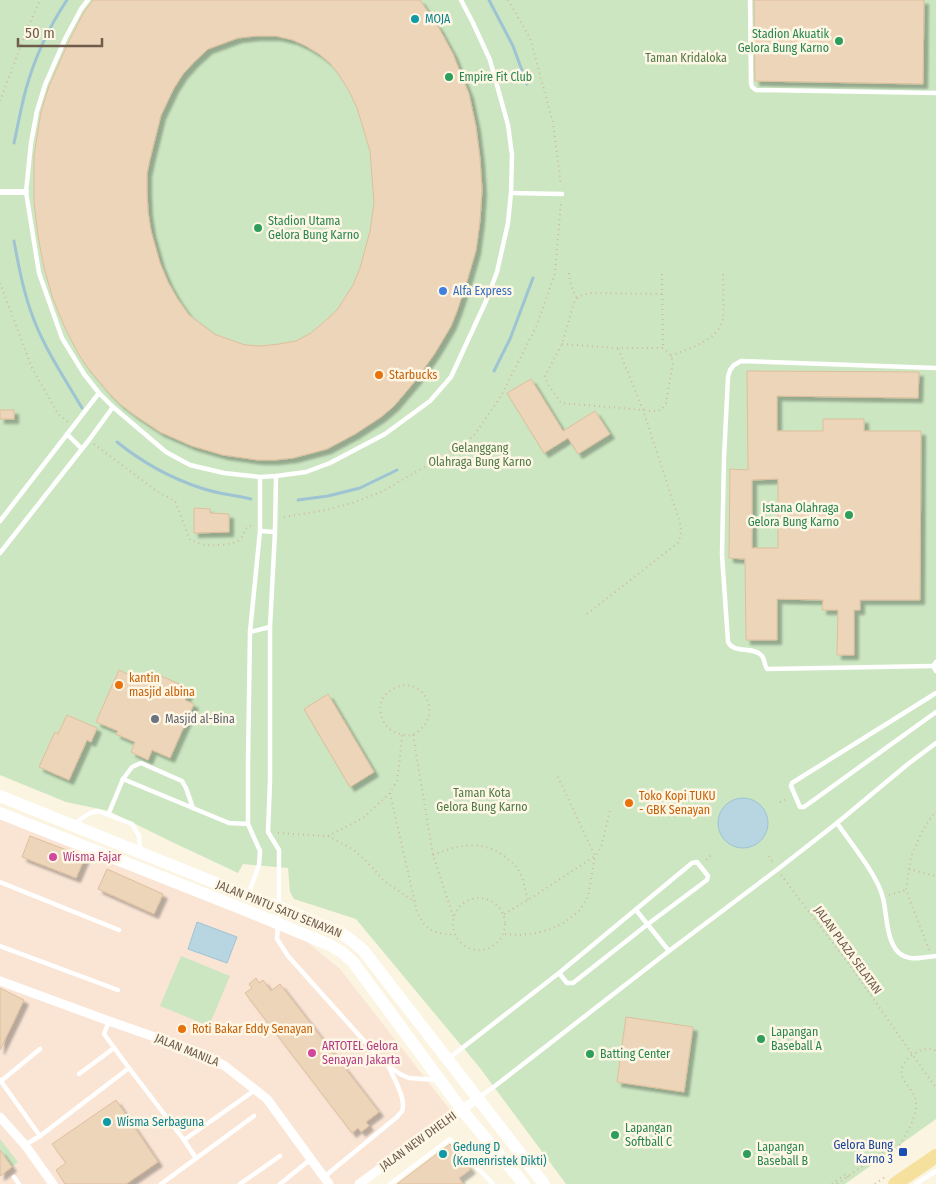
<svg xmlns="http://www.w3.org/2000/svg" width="936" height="1184" font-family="'Fira Sans Condensed',sans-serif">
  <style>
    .commercial { fill: #fae5d5 }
    .green { fill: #cbe6c1 }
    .water { fill: #b7d6e2; stroke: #9ec4d3 }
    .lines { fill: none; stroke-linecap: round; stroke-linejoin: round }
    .stream { stroke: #9ec4d3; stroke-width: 3 }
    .building { fill: #edd5ba; stroke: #dfbe9c; fill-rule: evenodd; filter: url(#shadow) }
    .path { stroke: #d2b99e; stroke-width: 2; stroke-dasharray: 1 4; stroke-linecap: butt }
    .service { stroke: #fff; stroke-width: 4.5 }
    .pedestrian { stroke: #fff; stroke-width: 6 }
    .minor { stroke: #fff; stroke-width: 9 }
    .secondary { stroke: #fff; stroke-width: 12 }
    .primary { stroke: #f5e09d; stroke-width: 14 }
    .culture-dot { fill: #0f9aa8; stroke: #fef7e6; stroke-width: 2 }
    .leisure-dot { fill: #2e9e5b; stroke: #fef7e6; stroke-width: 2 }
    .shop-dot { fill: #3f7fe0; stroke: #fef7e6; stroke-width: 2 }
    .food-dot { fill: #e8710a; stroke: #fef7e6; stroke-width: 2 }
    .worship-dot { fill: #6b7280; stroke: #fef7e6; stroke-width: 2 }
    .hotel-dot { fill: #d1479c; stroke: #fef7e6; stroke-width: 2 }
    .transit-dot { fill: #1a4fb4; stroke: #fef7e6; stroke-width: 2 }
    .labels { text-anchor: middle; stroke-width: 5; stroke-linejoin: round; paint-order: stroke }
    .culture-label { font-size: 12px; fill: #0d838f; stroke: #fef7e6; text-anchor: start }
    .leisure-label { font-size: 12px; fill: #27864d; stroke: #fef7e6; text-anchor: start }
    .park-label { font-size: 12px; fill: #4f7a46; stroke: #fef7e6 }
    .shop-label { font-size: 12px; fill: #366cbe; stroke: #fef7e6; text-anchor: start }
    .food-label { font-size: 12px; fill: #c56008; stroke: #fef7e6; text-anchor: start }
    .worship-label { font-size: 12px; fill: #5b616d; stroke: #fef7e6; text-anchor: start }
    .hotel-label { font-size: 12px; fill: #b23c85; stroke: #fef7e6; text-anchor: start }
    .street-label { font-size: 12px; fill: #6f5c4a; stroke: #fef7e6 }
    .transit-label { font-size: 12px; fill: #164399; stroke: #fef7e6; text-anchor: end }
  </style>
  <defs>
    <filter id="shadow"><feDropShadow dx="4.5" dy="4.5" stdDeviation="1" flood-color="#0004"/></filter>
  </defs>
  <rect width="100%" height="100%" fill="#faf4e1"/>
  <path class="commercial" d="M0,818l306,123 34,28 114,146 -88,69h-366z"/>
  <g class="green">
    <path d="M0,0h936v1119l-91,65h-279l-86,-116 -124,-149 -62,-20 -4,-7 -2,-24 -45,-4 -5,9 -68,-32 -61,-30 -43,-9 -66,-27z"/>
    <path d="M181,956l49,20 -21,50 -49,-20z"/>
    <path d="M0,1139l18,23 -18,14z"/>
  </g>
  <g class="water">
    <circle cx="743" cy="823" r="25"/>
    <path d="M197,922l40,15 -10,26 -39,-14z"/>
  </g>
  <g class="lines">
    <g class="stream">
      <path d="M489,0l24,46 14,38"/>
      <path d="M14,143c4,-18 7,-36 12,-54 9,-32 23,-62 41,-89"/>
      <path d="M14,241c5,27 10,54 20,79 12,31 31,59 48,88"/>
      <path d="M494,371l16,-32 23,-61"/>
      <path d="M117,442c25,20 53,36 84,46 16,6 34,7 50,11"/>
      <path d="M298,500l30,-4 32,-8 37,-18"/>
    </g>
  </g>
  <g class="building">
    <path d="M93,0h327l19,28 14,26 16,40 7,33 4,32 2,31 -2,30 -4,30 -9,31 -10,30 -6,15 -16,27 -19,27 -22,26 -13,11 -26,17 -28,15 -15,4 -19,5 -18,2h-17l-35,-5 -31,-9 -32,-14 -27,-18 -13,-10 -11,-11 -21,-25 -9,-13 -14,-27 -12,-29 -9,-31 -6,-32 -4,-34v-46l7,-44 8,-26 20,-45 15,-29zM256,36h20l17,4 13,6 13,8 11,9 10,13 9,15 8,17 13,43 4,52 -4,28 -10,37 -7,17 -16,25 -13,12 -13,11 -15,8 -17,3 -18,2 -16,-1 -31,-11 -25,-19 -12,-17 -9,-16 -8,-19 -9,-32 -3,-19 -1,-20v-19l3,-14 11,-44 13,-27 9,-14 11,-12 14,-13 30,-11z"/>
    <path d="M754,0h170l-1,84 -168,-3z"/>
    <path d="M747,371l172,1 -1,26 -141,-2v35h46v-12h41v12h57l-1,169h-60v10h-6v45h-17l1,-45h-16l1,-10 -46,-1v41h-31l-1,-81 -16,-1 1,-89 18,1zM778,479v69h-26v-68z"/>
    <path d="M531,379l32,52 32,-20 15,23 -32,20 -10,-16 -24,15 -37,-60z"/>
    <rect x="0" y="410" width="14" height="9"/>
    <path d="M194,508l16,1v4l19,1v18l-35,1z"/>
    <path d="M119,670l31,15 5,-12 35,16 -5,11 9,4 -24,54 -18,-8 -4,10 -17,-8 4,-10 -19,-8 2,-3 -22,-9z"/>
    <path d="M328,694l46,78 -24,15 -46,-78z"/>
    <path d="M67,715l30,13 -6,14 -4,-2 -18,40 -30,-13 16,-35 3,2z"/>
    <path d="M30,836l55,21 -9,21 -54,-21z"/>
    <path d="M107,869l56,25 -9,20 -56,-25z"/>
    <path d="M256,978l3,5 4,-3 8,11 9,-7 99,128 -13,10 3,4 -8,6 -3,-4 -6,5 -107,-140 7,-5 -3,-4z"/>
    <path d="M0,988l24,12 -24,50z"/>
    <path d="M626,1017l67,10 -9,65 -67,-10z"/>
    <path d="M116,1100l42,62 -32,22h-61l-9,-14 10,-7 -14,-19z"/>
    <path d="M450,1144l21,25 -12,9 4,6h-66z"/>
    <path d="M0,1150l12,17 -12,9z"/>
  </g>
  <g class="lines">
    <g class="path">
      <path d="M508,0l22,38 23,85 8,62"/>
      <path d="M0,101l26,-69 14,-32"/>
      <path d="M569,273c1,10 3,17 8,25"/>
      <path d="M662,274l1,74"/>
      <path d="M0,283l32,85 26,46 10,8"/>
      <path d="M562,344l56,4h45c5,4 8,7 10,14l-7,41c-5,11 -13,8 -23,7l-82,-7 -14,-20 -2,-7 17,-32 12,-41c4,-7 9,-9 17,-10l71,1"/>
      <path d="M671,356c18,-8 48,-15 52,-38 1,-13 0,-31 0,-44"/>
      <path d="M94,444l64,48 17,9 15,39c5,1 10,4 15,5 8,1 30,0 35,-6 6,-6 3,-13 13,-13"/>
      <path d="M284,517l42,-7 26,-7 29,-11 82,-47 12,-11 26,-38 36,-71 18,-52 6,-70"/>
      <path d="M587,614l92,-72 2,-9 -1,-10 -37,-113 -25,-62"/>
      <path d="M403,685c4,0 8,1 11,2 16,7 20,26 10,39 -3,3 -8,8 -13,9 -5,1 -10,-1 -15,-2 -6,-3 -11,-7 -13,-13 -8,-19 3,-30 20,-35z"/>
      <path d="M413,735l20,120 21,64"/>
      <path d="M390,793l27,119c9,20 18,21 38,23"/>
      <path d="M780,802l7,-3"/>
      <path d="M278,833l50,3 35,-18 27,-25 7,-12 3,-23 2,-23"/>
      <path d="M328,836l26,14 17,16 13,15 31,21"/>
      <path d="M433,855c24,-10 48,-16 71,1 7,5 13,10 16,17 4,8 5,18 8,27"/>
      <path d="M769,856l4,7"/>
      <path d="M706,860l7,-7"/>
      <path d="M909,869l27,7"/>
      <path d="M781,875l67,88 88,125"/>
      <path d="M889,895l17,-5"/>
      <circle cx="479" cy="924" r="26"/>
      <path d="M504,914l24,-14 67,-44 6,-8 9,-38"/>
      <path d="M505,934l15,1 16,-2 15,-4 14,-7 14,-11 9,-14 7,-41 -38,-81"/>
      <path d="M929,950l-23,-60 5,-33 9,-21 9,-16 7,-9"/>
      <path d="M832,1184l14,-10 4,6"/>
      <path d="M837,1184l44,-31 16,-4c8,-13 20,-30 19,-47 -1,-11 -12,-17 -14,-27 -4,-15 22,-32 34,-24"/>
      <path d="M875,1184l10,-7"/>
    </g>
    <g class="service">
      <path d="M88,0l-7,9 -16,30 -20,46 -8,26 -6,32 -5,49 13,81 23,65 22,36 15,19 14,14 53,45 24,13 34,8 36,4 16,-1 30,-4 24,-9 55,-29 45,-33 21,-24 35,-76 11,-29 11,-49 3,-30 1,-38 -4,-30 -18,-65 -17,-37 -12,-23"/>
      <path d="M750,0l1,83 1,4 4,3 180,3"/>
      <path d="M511,193l51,1"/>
      <path d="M67,434l14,14"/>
      <path d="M276,476l-1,56 -5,95v154l-2,51 11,18v57l-2,32 11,17 95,106 17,12 9,4 27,2"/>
      <path d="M0,521l99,-128"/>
      <path d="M260,531l15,1"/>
      <path d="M0,553l89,-113 24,-33"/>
      <path d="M250,632l20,-5"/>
      <path d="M936,662l-3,4 3,5"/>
      <path d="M933,666l-166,3c-3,-4 -2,-11 -6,-14 -9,-9 -27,-1 -33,-13l-6,-87 2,-97 3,-61 1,-20 2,-7 4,-5 7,-4 195,7"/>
      <path d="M936,693l-144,90 -1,3 9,21h4l132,-95"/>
      <path d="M123,779l9,-12 9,-4 41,18 4,7 7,20"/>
      <path d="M108,815l15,-36 106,44 19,1"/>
      <path d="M75,823l15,-10 8,-2 34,13 7,12 1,14"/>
      <path d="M837,823c13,19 41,53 46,75 4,16 3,43 16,55 11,9 24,4 37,3"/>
      <path d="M0,882l119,48"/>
      <path d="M248,895l11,-30 1,-14 -12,-27v-62l2,-130 10,-101v-54"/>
      <path d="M636,910l33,41"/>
      <path d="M0,946l118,44"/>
      <path d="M109,1021l-5,13 25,34 55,72 12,18"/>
      <path d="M448,1059l111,-86 133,-110 5,-1 11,14 -1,4 -59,44 -75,59h-6l-8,-10"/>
      <path d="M79,1074l35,-26"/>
      <path d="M0,1080l40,56 -15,9"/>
      <path d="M1,1081l39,-32"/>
      <path d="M478,1098l17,-12 174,-135 109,-82 59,-46 71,-59 28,-21"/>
      <path d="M40,1136l89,-68"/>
      <path d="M184,1140l71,-50"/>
      <path d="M14,1177l5,7"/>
      <path d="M324,1177l73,-60c1,-2 4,-4 5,-6 5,-11 -9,-34 -13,-44"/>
      <path d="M161,1184l93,-68"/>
      <path d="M240,1184l40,-28"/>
      <path d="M280,1184l31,-25"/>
      <path d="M390,1184l60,-45 43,45"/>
      <path d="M916,1184l20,-13"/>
    </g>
    <path class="pedestrian" d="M0,192h26"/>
    <g class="minor">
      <path d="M0,981l109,40 94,33 22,12 42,33 62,85"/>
      <path d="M0,1117l25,28 28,39"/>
      <path d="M359,1184l118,-85"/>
    </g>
    <g class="secondary">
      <path d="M0,796l248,100 31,11 60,25 12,8 12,10 181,234"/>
      <path d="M0,813l243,96 87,36 13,8 10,9 109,148 62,74"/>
    </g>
    <path class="primary" d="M895,1184l41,-28"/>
  </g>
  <g class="culture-dot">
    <circle cx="415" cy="19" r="5"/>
    <circle cx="107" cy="1122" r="5"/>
    <circle cx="443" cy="1154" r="5"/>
  </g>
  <g class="leisure-dot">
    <circle cx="839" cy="41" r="5"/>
    <circle cx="449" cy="77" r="5"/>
    <circle cx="258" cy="228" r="5"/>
    <circle cx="849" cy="515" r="5"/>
    <circle cx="761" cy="1039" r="5"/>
    <circle cx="590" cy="1054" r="5"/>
    <circle cx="615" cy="1135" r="5"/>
    <circle cx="747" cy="1154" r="5"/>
  </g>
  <circle class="shop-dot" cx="443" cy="291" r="5"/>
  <g class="food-dot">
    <circle cx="379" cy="375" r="5"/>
    <circle cx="119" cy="685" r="5"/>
    <circle cx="629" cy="803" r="5"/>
    <circle cx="182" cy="1029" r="5"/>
  </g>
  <circle class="worship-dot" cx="155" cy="719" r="5"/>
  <g class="hotel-dot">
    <circle cx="53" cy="857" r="5"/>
    <circle cx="312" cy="1053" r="5"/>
  </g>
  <rect class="transit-dot" x="898" y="1147" width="10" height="10" rx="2.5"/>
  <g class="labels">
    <g class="culture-label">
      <text x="425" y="23">MOJA</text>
      <text x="117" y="1126">Wisma Serbaguna</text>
      <text x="453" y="1151">Gedung D<tspan x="453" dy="14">(Kemenristek Dikti)</tspan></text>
    </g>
    <g class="leisure-label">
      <text x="829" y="38" text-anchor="end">Stadion Akuatik<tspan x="829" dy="14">Gelora Bung Karno</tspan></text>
      <text x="459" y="81">Empire Fit Club</text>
      <text x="268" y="225">Stadion Utama<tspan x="268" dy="14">Gelora Bung Karno</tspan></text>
      <text x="839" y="512" text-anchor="end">Istana Olahraga<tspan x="839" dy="14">Gelora Bung Karno</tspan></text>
      <text x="771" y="1036">Lapangan<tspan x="771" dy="14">Baseball A</tspan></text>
      <text x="600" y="1058">Batting Center</text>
      <text x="625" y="1132">Lapangan<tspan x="625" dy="14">Softball C</tspan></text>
      <text x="757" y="1151">Lapangan<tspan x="757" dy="14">Baseball B</tspan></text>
    </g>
    <g class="park-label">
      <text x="686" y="62">Taman Kridaloka</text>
      <text x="480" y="452">Gelanggang<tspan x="480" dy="14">Olahraga Bung Karno</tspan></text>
      <text x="482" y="797">Taman Kota<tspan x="482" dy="14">Gelora Bung Karno</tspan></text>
    </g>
    <g class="shop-label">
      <text x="453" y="295">Alfa Express</text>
    </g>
    <g class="food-label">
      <text x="389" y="379">Starbucks</text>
      <text x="129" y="682">kantin<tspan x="129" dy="14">masjid albina</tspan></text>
      <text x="639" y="800">Toko Kopi TUKU<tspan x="639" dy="14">- GBK Senayan</tspan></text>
      <text x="192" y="1033">Roti Bakar Eddy Senayan</text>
    </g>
    <g class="worship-label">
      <text x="165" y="723">Masjid al-Bina</text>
    </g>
    <g class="hotel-label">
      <text x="63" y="861">Wisma Fajar</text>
      <text x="322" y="1050">ARTOTEL Gelora<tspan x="322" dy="14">Senayan Jakarta</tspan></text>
    </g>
    <g class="street-label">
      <text transform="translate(279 909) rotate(22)" y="4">JALAN PINTU SATU SENAYAN</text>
      <text transform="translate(848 950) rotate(54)" y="4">JALAN PLAZA SELATAN</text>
      <text transform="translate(187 1050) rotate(22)" y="4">JALAN MANILA</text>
      <text transform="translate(418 1141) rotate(-36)" y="4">JALAN NEW DHELHI</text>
    </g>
    <g class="transit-label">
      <text x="893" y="1149">Gelora Bung<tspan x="893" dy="14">Karno 3</tspan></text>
    </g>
  </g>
  <path d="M18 38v8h84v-8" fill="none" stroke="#6f5c4a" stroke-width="2.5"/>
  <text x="25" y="38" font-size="15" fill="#6f5c4a" stroke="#fef7e6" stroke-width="4" paint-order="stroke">50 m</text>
</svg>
